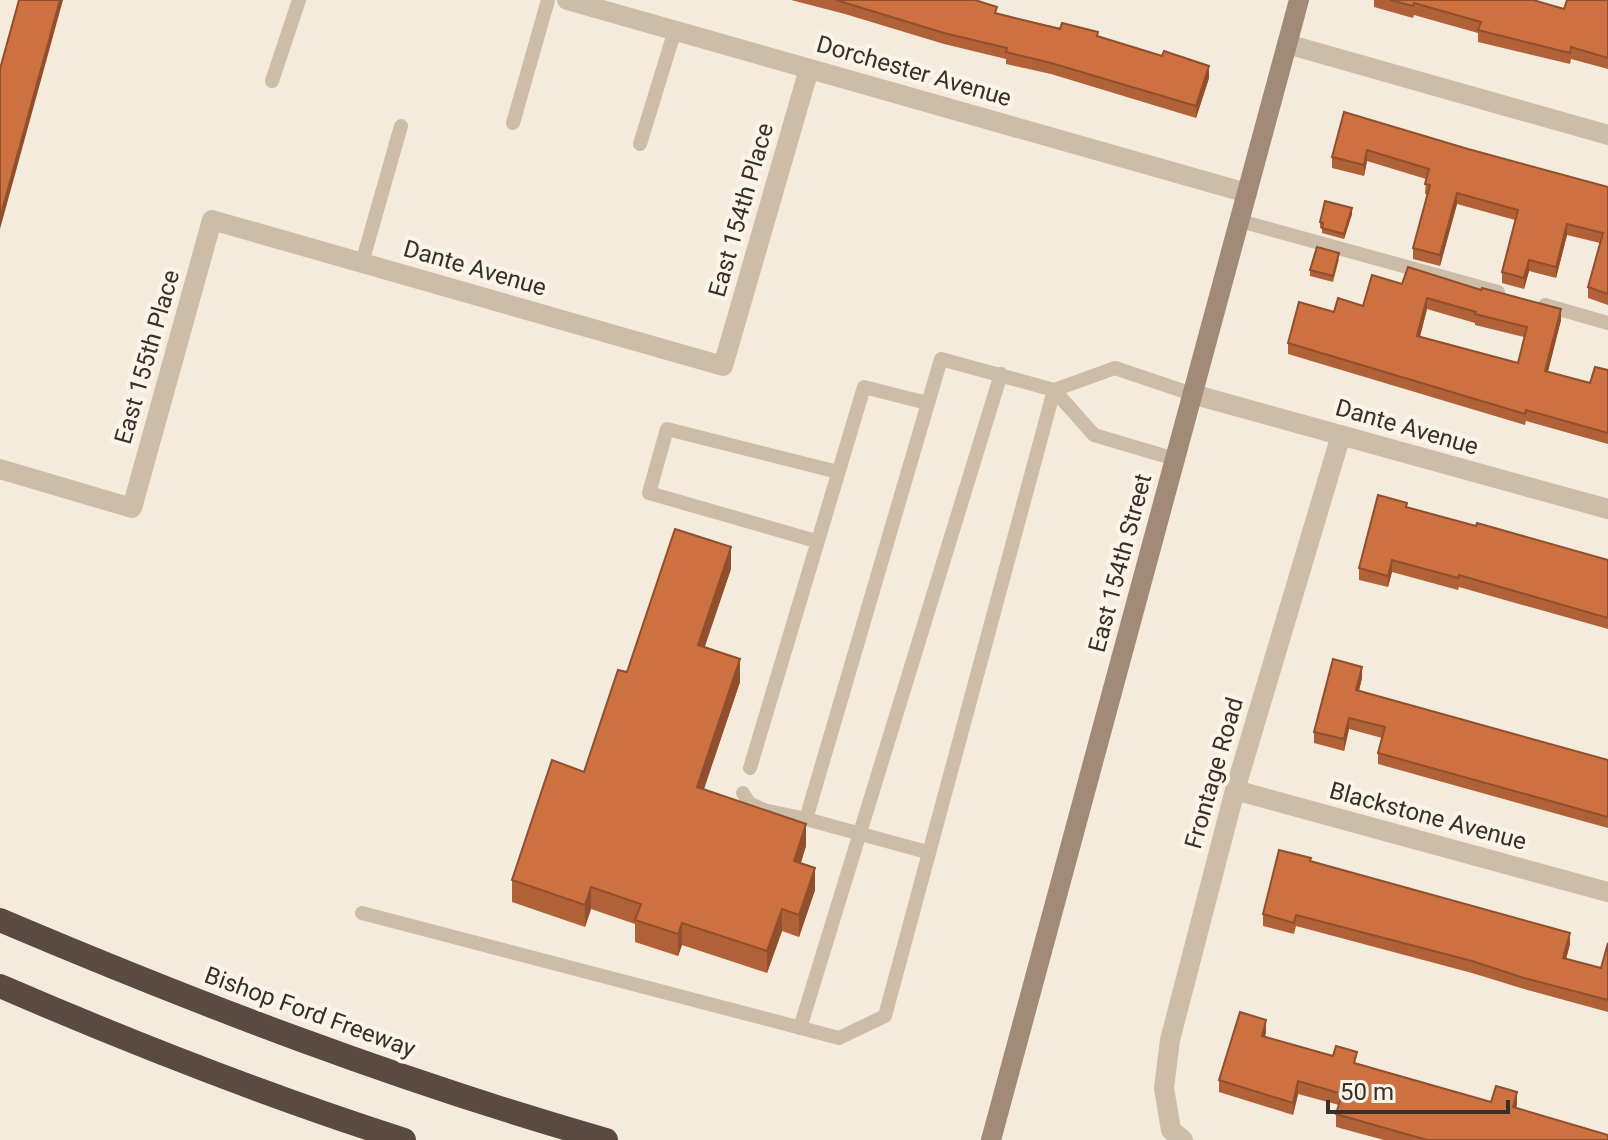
<svg xmlns="http://www.w3.org/2000/svg" width="1608" height="1140" font-family="Roboto,sans-serif">
  <style>
    .lines { fill: none; stroke-linecap: round; stroke-linejoin: round }
    .lane { stroke: #cdbca7; stroke-width: 14 }
    .street { stroke: #cdbca7; stroke-width: 20 }
    .secondary { stroke: #a18b78; stroke-width: 20 }
    .highway { stroke: #5b4a3f; stroke-width: 24 }
    .wall { fill: #b16137; fill-rule: evenodd }
    .shaded-wall { fill: #904f2d }
    .building { fill: #ce7140; stroke: #904f2d; stroke-width: 2; fill-rule: evenodd }
    .labels { text-anchor: middle; stroke-width: 8; stroke-linejoin: round; paint-order: stroke }
    .street-label { font-size: 24px; fill: #392f28; stroke: #fbf5e9 }
  </style>
  <rect width="100%" height="100%" fill="#f4ebdc"/>
  <g class="lines">
    <g class="lane">
      <path d="M272,81l27,-81"/>
      <path d="M513,123l35,-123"/>
      <path d="M640,144l35,-114"/>
      <path d="M1240,221l258,71"/>
      <path d="M362,263l39,-137"/>
      <path d="M1545,305l63,18"/>
      <path d="M1054,390l61,-22 77,26"/>
      <path d="M816,541l-167,-48 18,-64 171,43"/>
      <path d="M750,768l114,-381 63,16"/>
      <path d="M743,793l6,10 15,7 42,9 121,33"/>
      <path d="M806,819l135,-460 113,31 40,45 81,24"/>
      <path d="M362,913l477,125 46,-22 169,-626"/>
      <path d="M800,1028l201,-654"/>
    </g>
    <g class="street">
      <path d="M567,0l680,193"/>
      <path d="M1287,44l321,91"/>
      <path d="M1192,394l416,115"/>
      <path d="M0,469l132,39 80,-288 511,146 86,-297"/>
      <path d="M1235,790l373,102"/>
      <path d="M1183,1140l-12,-10 -7,-42 6,-48 65,-250 106,-355"/>
    </g>
    <path class="secondary" d="M991,1140l308,-1140"/>
    <g class="highway">
      <path d="M0,920c198,84 399,161 606,220"/>
      <path d="M0,986c132,57 267,110 404,154"/>
    </g>
  </g>
  <g class="wall">
    <path d="M791,0h184l22,14 101,22 111,42 -13,40 -145,-44 -45,-10v-5l-62,-15 -99,-30z"/>
    <path d="M1374,0h159l31,9 44,-9v69l-37,-10 -1,5 -92,-22v-9l-64,-18 -1,3 -39,-11z"/>
    <path d="M1344,112l124,37 140,38v118l-20,-7v-11l12,-44 -33,-8 -11,43 -27,-7 -5,18 -22,-6v-11l13,-52 -58,-16 -17,62 -27,-7v-11l15,-53 -3,-1 1,-15 -59,-18 -3,15 -32,-8v-11z"/>
    <path d="M1352,214l-8,25 -22,-6v-5h-2v-6z"/>
    <path d="M1339,259l-6,23 -23,-6v-6z"/>
    <path d="M1402,284l159,36 -13,52 42,11 18,-13v74l-82,-23 -1,4 -237,-71v-11l46,-31 29,-6zM1427,309l48,14v2l49,12 -6,26 -98,-26z"/>
    <path d="M1407,508l201,52v69l-149,-42 -1,3 -66,-18 -4,15 -29,-7v-12z"/>
    <path d="M731,569l-27,78 36,35 -37,108 103,56 -5,17 14,27 -16,47 -17,-6 -15,42 -85,-28 -4,11 -43,-14v-18l-44,-15 -6,18 -73,-25v-22l72,-108 43,-100z"/>
    <path d="M1362,678l-3,13 249,69v68l-230,-64v-11l4,-15 -33,-9 -5,22 -30,-8v-11z"/>
    <path d="M1311,862l259,82 -4,15 35,9 7,-25v69l-84,-23 -52,-16 -176,-47 -2,8 -31,-8v-12z"/>
    <path d="M1266,1032l-1,5 92,26 134,39 26,2 -1,4 92,32h-224l-48,-13v-13l3,-9 -41,-11 -5,21 -74,-23v-12z"/>
  </g>
  <g class="shaded-wall">
    <path d="M60,0h3l-63,229v-11z"/>
    <path d="M1209,66v12l-13,40v-12z"/>
    <path d="M1367,150v11l-3,15v-11z"/>
    <path d="M1457,193v11l-17,62v-11z"/>
    <path d="M1352,208v6l-8,25v-5z"/>
    <path d="M1567,224v11l-11,43v-11z"/>
    <path d="M1529,260v11l-5,18v-11z"/>
    <path d="M1427,298v11l-10,38v-11z"/>
    <path d="M1561,309v11l-16,62v-11z"/>
    <path d="M731,547v22l-33,98v-22z"/>
    <path d="M1392,560v12l-4,15v-11z"/>
    <path d="M740,659v23l-43,128v-23z"/>
    <path d="M1362,667v11l-6,23v-11z"/>
    <path d="M1349,718v11l-5,22v-12z"/>
    <path d="M806,824v22l-12,37v-22z"/>
    <path d="M815,868v22l-16,47v-22z"/>
    <path d="M591,887v22l-6,18v-22z"/>
    <path d="M782,909v22l-15,42v-22z"/>
    <path d="M682,923v22l-4,11v-22z"/>
    <path d="M1570,933v11l-7,26v-12z"/>
    <path d="M1266,1020v12l-4,16v-12z"/>
    <path d="M1298,1081v13l-5,21v-12z"/>
    <path d="M1517,1092v12l-4,15v-12z"/>
  </g>
  <g class="building">
    <path d="M19,0h41l-60,218v-149z"/>
    <path d="M836,0h139l22,7 -2,6 65,16 2,-6 36,9 -1,4 65,20 2,-5 45,15 -13,40 -145,-43 -45,-11 1,-4 -63,-15z"/>
    <path d="M1390,0h143l31,9 3,-9h41v58l-37,-11 -1,6 -92,-23 3,-8 -67,-19 -1,3z"/>
    <path d="M1344,112l124,37 140,38v107l-20,-7 15,-54 -36,-9 -11,43 -27,-7 -5,18 -22,-6 16,-62 -61,-17 -17,62 -27,-7 17,-63 -5,-1 4,-15 -62,-19 -3,15 -32,-8z"/>
    <path d="M1325,201l27,7 -8,26 -22,-6 1,-5 -3,-1z"/>
    <path d="M1317,247l22,6 -6,23 -23,-6z"/>
    <path d="M1408,267l73,23 1,-2 79,21 -16,62 45,12 5,-16 13,3v63l-82,-23 -1,4 -237,-71 11,-41 35,10 4,-14 25,8 9,-31 30,9zM1427,298l49,14 -1,2 52,13 -9,36 -101,-27z"/>
    <path d="M1378,495l29,8 -1,4 70,19 1,-3 131,37v58l-149,-43 -1,3 -66,-18 -4,16 -29,-8z"/>
    <path d="M675,529l56,18 -33,98 42,14 -43,128 109,37 -12,37 21,7 -16,47 -17,-6 -15,42 -85,-28 -4,11 -43,-14 6,-16 -50,-17 -6,18 -73,-25 40,-120 32,12 34,-102 9,2z"/>
    <path d="M1333,659l29,8 -6,23 252,70v57l-230,-64 7,-26 -36,-9 -5,21 -30,-7z"/>
    <path d="M1279,850l32,8 -1,3 260,72 -7,25 38,10 7,-25v57l-84,-22 -52,-17 -176,-46 -2,8 -31,-9z"/>
    <path d="M1240,1012l26,8 -4,16 71,20 3,-10 21,6 -3,11 137,39 5,-16 21,6 -4,15 95,28v5h-181l-91,-26 6,-20 -44,-13 -5,22 -74,-23z"/>
  </g>
  <g class="labels">
    <g class="street-label">
      <text transform="translate(914 71) rotate(16)" y="8">Dorchester Avenue</text>
      <text transform="translate(741 210) rotate(-74)" y="8">East 154th Place</text>
      <text transform="translate(475 268) rotate(16)" y="8">Dante Avenue</text>
      <text transform="translate(147 357) rotate(-74)" y="8">East 155th Place</text>
      <text transform="translate(1407 427) rotate(16)" y="8">Dante Avenue</text>
      <text transform="translate(1120 563) rotate(-75)" y="8">East 154th Street</text>
      <text transform="translate(1214 773) rotate(-74)" y="8">Frontage Road</text>
      <text transform="translate(1428 816) rotate(15)" y="8">Blackstone Avenue</text>
      <text transform="translate(310 1012) rotate(20)" y="8">Bishop Ford Freeway</text>
    </g>
  </g>
  <path d="M1328 1100v12h180v-12" fill="none" stroke="#392f28" stroke-width="4"/>
  <text x="1340" y="1100" font-size="24" fill="#392f28" stroke="#fbf5e9" stroke-width="6" paint-order="stroke">50 m</text>
</svg>
